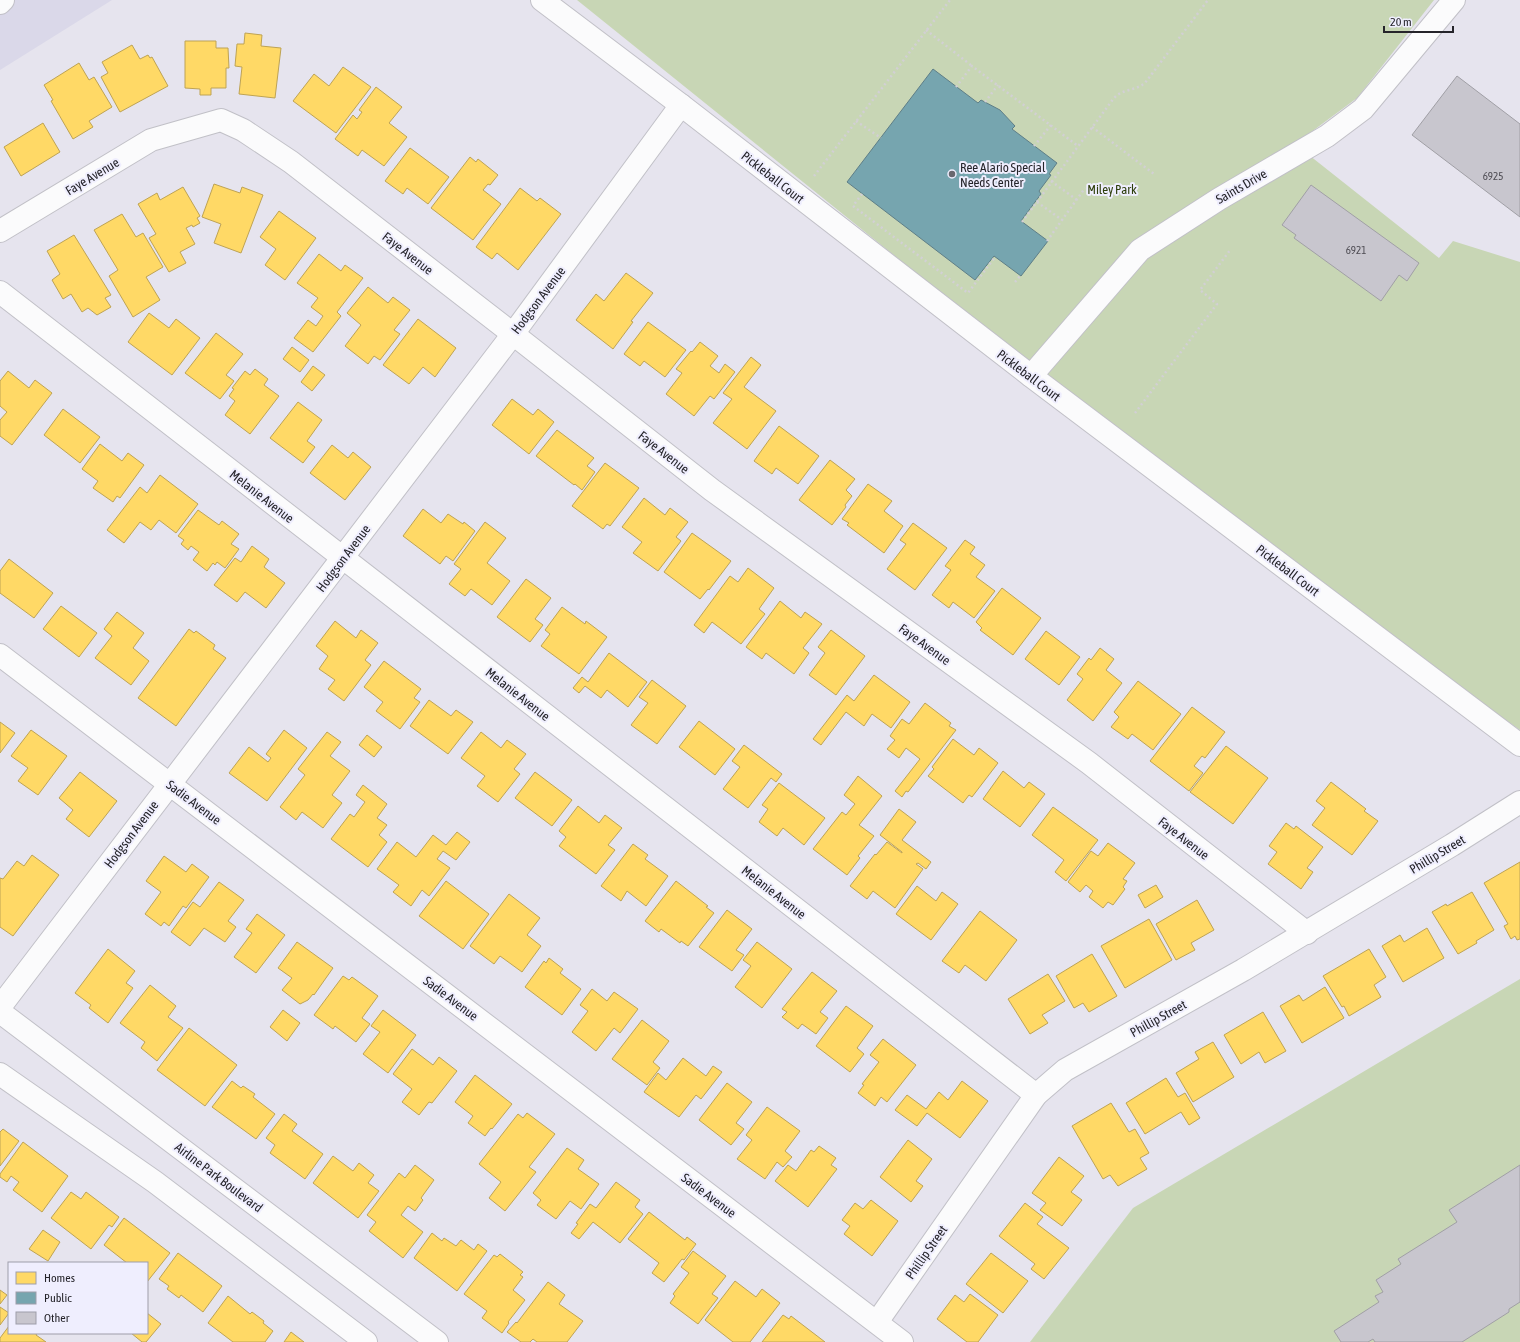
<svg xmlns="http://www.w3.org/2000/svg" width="1520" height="1342" font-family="'Asap Condensed',sans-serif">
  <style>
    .built { fill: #dad8e9 }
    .green { fill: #c8d6b5 }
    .homes { fill: #ffd966; stroke: #bea354 }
    .public { fill: #76a5af; stroke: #5e7e87 }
    .building { fill: #c8c6ce; stroke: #a09fa5 }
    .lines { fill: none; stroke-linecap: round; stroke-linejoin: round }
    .minor-casing { stroke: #c1c0c7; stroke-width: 24 }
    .path { stroke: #d2d0d4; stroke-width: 2.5; stroke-dasharray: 2 3; stroke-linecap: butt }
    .minor { stroke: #fbfbfc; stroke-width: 22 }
    .poi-dot { fill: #69676f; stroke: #efeefe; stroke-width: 1.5 }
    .labels { text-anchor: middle; stroke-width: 4; stroke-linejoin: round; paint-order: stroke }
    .number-label { font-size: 11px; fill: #4e4c53 }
    .poi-label { font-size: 13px; fill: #25242a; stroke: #efeefe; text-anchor: start }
    .street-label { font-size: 13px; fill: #25242a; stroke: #efeefe }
    .park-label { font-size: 13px; fill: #2d3e0b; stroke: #efeefe }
  </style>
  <rect width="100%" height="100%" fill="#e6e4ee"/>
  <path class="built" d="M0,0h112l-112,70z"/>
  <g class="green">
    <path d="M577,0h857l-77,98 -62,46 144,114 14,-17 67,21v468l-291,-205z"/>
    <path d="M1520,979v363h-490l103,-134z"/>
  </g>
  <g class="homes">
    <path d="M245,33l17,2 -1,11 20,2 -6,50 -36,-4 3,-27 -7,-1 2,-22h7z"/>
    <path d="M185,41h31v7h12l1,20h-3v20h-15v7h-11v-6l-15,-1z"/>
    <path d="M132,45l8,14 8,-4 2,3 2,-1 16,29 -48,26 -19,-35 7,-4 -6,-11z"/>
    <path d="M79,63l10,17 5,-3 18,30 -23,14 4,6 -20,12 -22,-38 2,-1 -9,-15z"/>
    <path d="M343,67l28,20 -35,46 -43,-32 21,-27 15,12z"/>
    <path d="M376,87l26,20 -13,16 18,14 -23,29 -22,-16 -4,6 -23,-17 18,-24 4,4 5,-7 -3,-2z"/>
    <path d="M43,123l17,29 -39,24 -17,-29z"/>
    <path d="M410,148l39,29 -21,27 -21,-16 -4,6 -18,-13z"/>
    <path d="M470,157l6,5 2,-3 20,16 -8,10 -2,-1 -5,6 18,14 -28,36 -42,-32z"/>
    <path d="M214,184l26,9 2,-6 21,8 -22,58 -27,-10 7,-19 -19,-7z"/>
    <path d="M183,187l17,29 -3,2 3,5 -7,4 -1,-2 -6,3 9,16 -15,8 6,11 -17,9 -20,-34 7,-4 -18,-30 19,-11 3,7z"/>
    <path d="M520,188l17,13 3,-3 21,16 -43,56 -21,-17 -5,6 -16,-12z"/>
    <path d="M279,211l37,27 -31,42 -20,-15 11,-16 -16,-12z"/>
    <path d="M122,214l14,23 7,-4 20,34 -17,10 14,23 -27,17 -24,-41 9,-6 -24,-40z"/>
    <path d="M74,235l37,60 -6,3 6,9 -14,8 -9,-7 -6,4 -11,-18 -8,5 -11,-19 8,-6 -13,-23z"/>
    <path d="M319,254l22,17 4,-6 18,13 -26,34 4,4 -28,36 -19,-14 14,-18 8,6 7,-10 -12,-9 7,-9 -21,-15z"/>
    <path d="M626,273l27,20 -22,28 2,1 -20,27 -37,-29 20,-26 8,7z"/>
    <path d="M368,287l20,16 5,-6 17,13 -16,20 6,4 -20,26 -6,-4 -6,8 -23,-18 16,-21 -14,-12z"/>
    <path d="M149,313l20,15 7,-9 24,19 -28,37 -44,-33z"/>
    <path d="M418,319l38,29 -21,29 -12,-10 -14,17 -26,-19z"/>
    <path d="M648,322l38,28 -21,27 -21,-16 -4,5 -16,-12z"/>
    <path d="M216,333l27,21 -17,21 8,6 -14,18 -35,-26z"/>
    <path d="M700,342l18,14 -8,10 9,7 6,-9 10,8 -21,27 -4,-3 -16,20 -28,-22 16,-21 -6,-4 15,-18 1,1z"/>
    <path d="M292,347l17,13 -9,12 -17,-13z"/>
    <path d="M751,357l10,8 -17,22 32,24 -29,38 -34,-26 19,-24 -9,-6z"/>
    <path d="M313,366l12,9 -13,16 -11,-9z"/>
    <path d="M255,369l13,10 -4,6 15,11 -29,38 -25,-19 10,-14 -6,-5 5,-7 -2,-1 13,-17 5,4z"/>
    <path d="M8,371l21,17 6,-8 17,13 -40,52 -12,-9v-16l7,-8 -7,-6v-25z"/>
    <path d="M512,399l21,16 5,-6 16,13 -25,32 -37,-29z"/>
    <path d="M298,402l24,18 -15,21 8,6 -12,16 -33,-25z"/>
    <path d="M63,409l37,28 -20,26 -36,-28z"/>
    <path d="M779,426l40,30 -21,28 -22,-16 -4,6 -18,-13z"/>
    <path d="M557,430l37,28 -7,8 8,6 -13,18 -7,-6 -1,1 -38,-29z"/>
    <path d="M100,444l22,17 6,-8 16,12 -24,33 -3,-2 -4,6 -20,-14 5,-7 -16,-12z"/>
    <path d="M332,445l16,13 5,-6 18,15 -26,33 -35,-27z"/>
    <path d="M830,460l25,19 -9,11 6,6 -7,9 1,2 -14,18 -33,-25z"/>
    <path d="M605,463l34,25 -29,38 -3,-2 -4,5 -31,-23z"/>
    <path d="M160,475l38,29 -22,29 -17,-13 -8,10 -11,-8 -16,21 -17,-13 33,-43 7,6z"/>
    <path d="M868,484l24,17 -8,10 19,15 -19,27 -37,-28 2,-2 -7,-4z"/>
    <path d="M644,498l21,17 5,-7 18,14 -12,15 5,4 -23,30 -25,-18 9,-11 -20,-15z"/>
    <path d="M423,509l18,14 7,-9 15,10 1,-2 11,9 -22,30 -7,-5 -6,8 -37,-28z"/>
    <path d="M198,510l21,15 3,-4 17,13 -8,10 8,5 -14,19 -8,-6 -2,3 -2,-2 -6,8 -14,-11 6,-8 -8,-6 -3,4 -7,-6 3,-4 -6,-4z"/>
    <path d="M485,522l21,16 -19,25 23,18 -18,24 -21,-16 -6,7 -16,-12 12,-15 -7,-5z"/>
    <path d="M913,523l34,25 -32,42 -28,-21 19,-25 -6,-4z"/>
    <path d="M692,533l39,28 -22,29 -1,-1 -8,10 -36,-27z"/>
    <path d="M965,540l10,7 -5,7 15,11 -9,12 19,14 -21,27 -21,-16 -4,6 -17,-13 19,-25 -6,-4z"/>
    <path d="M252,546l17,13 -5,8 21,16 -19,25 -21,-16 -8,10 -23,-17 21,-27 6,4z"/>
    <path d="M9,559l44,34 -19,25 -34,-25v-22z"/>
    <path d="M748,568l26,20 -15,21 6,5 -24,30 -29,-22 -8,11 -10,-8 36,-49 8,6z"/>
    <path d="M526,579l25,19 -16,21 8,6 -13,17 -33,-25z"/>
    <path d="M1002,588l39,30 -28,37 -33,-25 2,-2 -6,-6z"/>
    <path d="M780,601l21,17 4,-6 17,12 -19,24 6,5 -15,21 -28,-21 -4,6 -16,-12z"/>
    <path d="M61,606l36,27 -18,24 -36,-28z"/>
    <path d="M562,607l23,17 1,-3 21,16 -28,37 -38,-28 9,-12 -5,-4z"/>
    <path d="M117,612l27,21 -11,15 16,13 -18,24 -36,-27 17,-22 -8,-7z"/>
    <path d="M335,621l21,17 5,-8 17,13 -13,17 6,5 -27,36 -16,-12 7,-9 -16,-11 9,-13 -12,-10z"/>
    <path d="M189,629l5,4 2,-2 19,14 -2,4 13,9 -50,68 -38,-28z"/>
    <path d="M831,630l34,26 -29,39 -27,-20 16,-22 -7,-6z"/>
    <path d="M1046,631l34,26 -21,28 -34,-26z"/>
    <path d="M1100,648l14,11 -8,11 16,13 -29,38 -26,-21 16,-21 -6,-5 12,-16 2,2z"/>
    <path d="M609,653l38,29 -19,25 -21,-17 -6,8 -16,-12 -6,7 -6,-5 9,-11 6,5z"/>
    <path d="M384,661l37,28 -7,9 6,4 -20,27 -24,-18 7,-9 -19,-15z"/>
    <path d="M874,675l36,27 -19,26 -19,-14 -8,12 -18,-14 -25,33 -8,-6 34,-44 7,6z"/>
    <path d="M652,680l34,26 -29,38 -26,-19 17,-22 -9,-6z"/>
    <path d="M1138,681l43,33 -28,36 -21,-16 -4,5 -17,-12 8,-10 -5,-5z"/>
    <path d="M429,700l22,16 5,-6 17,12 -25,32 -38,-28z"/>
    <path d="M925,703l26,20 -2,3 7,4 -48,62 -2,-1 -4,6 -7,-6 25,-32 -14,-11 -7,10 -12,-9 8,-9 -5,-4 12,-17 7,5z"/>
    <path d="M1192,707l33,25 -20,26 -3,-2 -8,10 9,7 -14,18 -39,-30z"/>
    <path d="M699,721l36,28 -20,26 -36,-28z"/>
    <path d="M0,722l15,11 -15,20z"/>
    <path d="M31,730l36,26 -29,39 -20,-14 10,-13 -17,-12z"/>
    <path d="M284,730l23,18 -40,53 -38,-28 20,-26 19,15 3,-4 -5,-4z"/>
    <path d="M327,732l14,10 -11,14 20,15 -18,24 10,8 -19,25 -21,-16 -6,8 -16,-13 25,-32 -7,-6z"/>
    <path d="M481,732l20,16 6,-8 19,14 -12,15 6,5 -22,28 -21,-16 8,-10 -24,-18z"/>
    <path d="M367,735l15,12 -8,10 -15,-12z"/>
    <path d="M953,739l21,16 5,-7 19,15 -26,34 -3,-2 -6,8 -35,-27 6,-7 -2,-2z"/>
    <path d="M744,745l38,29 -6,8 -5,-4 -23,30 -25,-19 17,-22 -8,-6z"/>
    <path d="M1226,746l42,32 -35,46 -43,-32z"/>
    <path d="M1003,771l21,17 5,-6 16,12 -25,33 -37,-28z"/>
    <path d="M80,772l37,29 -28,36 -23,-18 7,-9 -14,-12z"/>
    <path d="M535,772l37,28 -20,26 -37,-28z"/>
    <path d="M858,776l24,20 -23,29 15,11 -16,20 2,2 -13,17 -34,-26 29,-37 4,3 9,-11 -11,-9z"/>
    <path d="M1331,782l35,27 -2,2 14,10 -26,34 -40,-30 13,-17 -9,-7z"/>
    <path d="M779,783l46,35 -21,27 -21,-17 -6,8 -18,-14 9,-13 -6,-4z"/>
    <path d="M363,785l24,19 -10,14 10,7 -8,10 8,7 -19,25 -37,-28 19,-25 4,3 11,-15 -9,-7z"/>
    <path d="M578,806l21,17 6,-8 17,13 -14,17 7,5 -19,24 -37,-28 7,-9 -7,-6z"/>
    <path d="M1053,807l45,33 -32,41 -11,-9 9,-12 -32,-25z"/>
    <path d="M899,809l17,13 -14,18 29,22 -5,7 -8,-6 -2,1 7,5 -28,39 -22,-17 -6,8 -17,-13 25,-32 1,1 11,-13 15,11v-1l-22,-17z"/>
    <path d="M1286,823l8,6 2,-3 27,21 -16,21 6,4 -12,17 -33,-25 9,-12 -8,-6z"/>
    <path d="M457,832l13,10 -14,18 -13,-9 -6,8 13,9 -21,28 -7,-6 -11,16 -18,-14 6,-7 -22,-16 20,-27 19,15 17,-22 13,10z"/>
    <path d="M1108,843l27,20 -12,16 4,2 -4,6 2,2 -12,16 -5,-3 -5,6 -14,-11 4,-6 -7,-6 -6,7 -12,-10 23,-31 7,5z"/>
    <path d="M633,844l15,11 -3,4 23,17 -22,30 -19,-15 -6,10 -20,-15z"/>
    <path d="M32,855l27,20 -46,61 -13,-9v-49l3,1 14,-18 7,5z"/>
    <path d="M164,856l22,16 6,-8 17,13 -23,31 -3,-2 -14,20 -5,-4 -3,4 -16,-12 16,-22 -15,-11z"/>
    <path d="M1520,862v77l-3,1 -2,-4 -4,3 -7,-13 4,-2 -24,-41z"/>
    <path d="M446,881l43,33 -26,35 -44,-33z"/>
    <path d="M676,881l32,25 -2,1 8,6 -26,33 -7,-5 -1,2 -19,-14 -2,3 -14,-11z"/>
    <path d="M219,882l25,18 -16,21 8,6 -11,15 -21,-14 -14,18 -19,-14 22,-30 7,5z"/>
    <path d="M1156,885l7,12 -18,11 -7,-13z"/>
    <path d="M917,886l19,15 6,-9 16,12 -27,36 -35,-26z"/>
    <path d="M1472,892l22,38 -18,11 1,2 -19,11 -26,-42 14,-8 1,2z"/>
    <path d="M509,894l31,24 -13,17 14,11 -19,26 -22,-16 -6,8 -24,-18z"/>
    <path d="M1197,900l17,30 -23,13 4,7 -19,10 -20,-36z"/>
    <path d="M727,910l25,19 -16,21 8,5 -12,16 -33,-24z"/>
    <path d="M980,911l37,29 -31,41 -21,-16 -6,8 -17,-12z"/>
    <path d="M257,914l28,21 -29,38 -22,-16 18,-24 -6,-4z"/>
    <path d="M1149,919l23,41 -47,28 -24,-42z"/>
    <path d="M1427,928l17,30 -41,24 -21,-36 18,-11 4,7z"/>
    <path d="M297,942l36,26 -19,27 -1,-1 -5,6 -8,4 -18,-14 10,-12 -14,-10z"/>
    <path d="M757,942l35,27 -30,39 -27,-21 16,-21 -8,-6z"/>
    <path d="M108,949l27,22 -9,12 7,5 -25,35 -19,-15 2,-3 -16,-12z"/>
    <path d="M1369,949l17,28 -12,8 7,12 -32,19 -5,-10 -2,1 -19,-31z"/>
    <path d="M1092,954l25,42 -28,16 -6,-9 -9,5 -18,-32z"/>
    <path d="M549,958l14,11 -3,4 21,16 -19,26 -37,-28 19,-26 2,2z"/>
    <path d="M812,972l25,19 -17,21 8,6 -12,16 -14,-10 -4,5 -16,-12 5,-5 -5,-3z"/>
    <path d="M1048,974l17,27 -23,14 6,8 -18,11 -22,-35z"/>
    <path d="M343,976l6,4 3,-3 26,19 -16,22 8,6 -14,18 -21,-16 -2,3 -19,-14z"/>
    <path d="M150,985l26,21 -8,11 15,11 -26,33 -16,-13 4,-6 -25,-19z"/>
    <path d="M1325,987l19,31 -42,25 -22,-37 19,-11 4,6z"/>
    <path d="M592,989l15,12 7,-9 24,17 -18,24 -6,-5 -18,23 -24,-19 16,-21 -8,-6z"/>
    <path d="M846,1006l27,20 -16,22 7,6 -14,18 -34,-26z"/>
    <path d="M283,1010l17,13 -13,18 -17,-14z"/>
    <path d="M383,1010l33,25 -28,38 -25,-19 17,-22 -9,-6z"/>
    <path d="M1263,1012l23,39 -21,12 -6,-11 -18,12 -17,-29z"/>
    <path d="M642,1020l27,21 -16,21 7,6 -13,17 -35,-26z"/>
    <path d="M189,1028l48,37 -32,41 -48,-36z"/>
    <path d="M883,1039l33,26 -29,37 -6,-5 -6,9 -17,-13 6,-8 -2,-1 17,-22 -9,-7z"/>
    <path d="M1213,1042l21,35 -41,25 -17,-29 23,-14 -4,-7z"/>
    <path d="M412,1049l21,16 6,-8 18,14 -25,32 -3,-1 -10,13 -17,-13 10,-13 -19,-15z"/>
    <path d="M683,1058l23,18 7,-10 9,6 -21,27 -5,-4 -17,22 -35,-25 14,-19 8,7z"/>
    <path d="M475,1075l37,29 -20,25 -1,-1 -6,8 -17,-13 5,-7 -18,-14z"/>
    <path d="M1166,1078l12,19 7,-4 15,25 -11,7 -8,-13 -36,22 -19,-31z"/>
    <path d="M232,1081l9,7 2,-2 12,8 -2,3 22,17 -19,25 -44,-32z"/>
    <path d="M962,1081l26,20 -28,37 -33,-25 -10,13 -22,-16 12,-15 19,14 13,-17 9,8z"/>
    <path d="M727,1083l25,19 -16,21 8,6 -13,16 -32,-25z"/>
    <path d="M1111,1103l18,29 6,-3 14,24 -9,5 7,11 -29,17 -8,-11 -7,4 -31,-53z"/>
    <path d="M767,1107l33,24 -15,20 7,6 -9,10 -6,-5 -12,17 -28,-20 15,-19 -6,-5z"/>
    <path d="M527,1113l28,21 -26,33 7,5 -31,39 -16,-13 12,-16 -22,-18 39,-50 5,4z"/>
    <path d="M284,1114l13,10 -5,7 31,23 -18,25 -35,-26 5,-8 -9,-7z"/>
    <path d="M3,1129l16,12 -19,25v-34z"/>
    <path d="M908,1140l24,19 -16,22 7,5 -12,16 -31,-25z"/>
    <path d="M23,1142l45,34 -26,36 -29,-22 6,-8 -8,-6 -4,6 -7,-5v-3z"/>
    <path d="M819,1146l17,12 -5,7 6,4 -29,38 -33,-26 13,-16 8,6 15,-21 3,2z"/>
    <path d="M567,1148l17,12 -6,9 21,15 -18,25 -11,-8 -14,18 -19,-14 4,-5 -8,-7z"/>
    <path d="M333,1156l20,15 6,-8 15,12 -6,8 11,8 -21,27 -45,-35z"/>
    <path d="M1059,1157l25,19 -13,16 11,8 -20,26 -22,-16 6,-7 -14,-10z"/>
    <path d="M415,1165l19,15 -13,18 2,2 -8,11 -7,-5 -7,9 22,17 -20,26 -34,-27 7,-9 -9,-7 32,-42 6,5z"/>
    <path d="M616,1182l24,18 -5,7 8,7 -23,29 -27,-21 -14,17 -8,-6 7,-9 -2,-1 14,-19 6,4z"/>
    <path d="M71,1192l10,7 5,-7 33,25 -7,10 -3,-2 -18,24 -40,-31z"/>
    <path d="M871,1200l27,21 -26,35 -28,-22 6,-8 -8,-6 13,-17 8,6z"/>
    <path d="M1025,1203l18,14 -6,7 32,24 -25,31 -13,-10 4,-5 -36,-28z"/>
    <path d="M649,1212l36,28 2,-3 9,7 -12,16 -2,-1 -18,23 -12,-9 7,-10 -31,-24z"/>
    <path d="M124,1218l46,35 -23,29v-19h-20l-23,-18z"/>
    <path d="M43,1230l17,12 -12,19 -19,-12z"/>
    <path d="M432,1233l10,8 2,-3 12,8 5,-6 13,10 4,-6 9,7 -30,40 -43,-33z"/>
    <path d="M693,1251l33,25 -14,18 6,4 -20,26 -28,-21 5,-7 -2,-2 16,-21 -8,-6z"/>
    <path d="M178,1253l44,33 -19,26 -22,-17 -2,3 -12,-9 2,-3 -10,-7z"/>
    <path d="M991,1253l37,28 -25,32 -37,-29z"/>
    <path d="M500,1254l23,18 -3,3 3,2 -10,13 12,10 -17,22 1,1 -7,10 -20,-15 5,-7 -23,-17 30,-39 3,2z"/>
    <path d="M735,1281l21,16 6,-8 18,14 -30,39h-17l-28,-22z"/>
    <path d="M548,1282l17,13 -6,9 24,17 -16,21h-30l-4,-3 -3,3h-9l-14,-10 9,-10 1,1z"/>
    <path d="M0,1290l7,5 -7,9z"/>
    <path d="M970,1294l28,21 -20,27h-11l-30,-23 18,-24 9,7z"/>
    <path d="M228,1296l22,18 2,-2 12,9 -1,2 10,8 -8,11h-32l-25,-19z"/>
    <path d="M0,1307l9,6 -9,12z"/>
    <path d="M147,1313l14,11 -15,18h-4l-11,-9h16z"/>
    <path d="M783,1315l6,4 2,-3 34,26h-63z"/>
    <path d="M9,1326v7h28l-1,2 10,7h-46v-4z"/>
    <path d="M291,1332l13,10h-20z"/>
  </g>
  <path class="public" d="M933,69l45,34 3,-3 19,10 15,16 -3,3 45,34 -8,11 2,1 -12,16 2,3 -20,27 27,20 -27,35 -27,-20 -19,24 -128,-98z"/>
  <g class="building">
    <path d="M1457,76l63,48v93l-108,-82z"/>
    <path d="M1311,185l108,78 -12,18 -8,-6 -18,26 -87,-63 2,-3 -14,-10z"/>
    <path d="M1520,1165v137l-11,7v3l-47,30h-87l-2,-3 -5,3h-27l-7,-11 45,-29 -4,-6 8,-4 -7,-12 25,-16 -3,-5 59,-37 -8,-12z"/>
  </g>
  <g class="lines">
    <defs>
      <g id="minor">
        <path d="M542,0l139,105 350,271 489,369"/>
        <path d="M0,3l3,-3"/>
        <path d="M0,231l151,-91 70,-20 22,10 48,32 222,172 199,156 377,273 218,170"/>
        <path d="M0,292l1036,803"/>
        <path d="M1031,376l109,-126 79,-51 108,-63 36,-27 91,-109"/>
        <path d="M0,655l902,687"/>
        <path d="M0,1007l513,-673 168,-229"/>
        <path d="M0,1012l437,330"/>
        <path d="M0,1074l155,108 211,160"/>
        <path d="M877,1322l159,-227 29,-25 178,-100 209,-125 68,-43"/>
      </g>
    </defs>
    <use href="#minor" class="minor-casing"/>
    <g class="path">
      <path d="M926,30l46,36"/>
      <path d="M956,87l16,-21 106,80"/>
      <path d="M985,102l13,-17"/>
      <path d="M856,121l25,17"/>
      <path d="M1092,127l62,47"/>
      <path d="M1034,146l17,-21"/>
      <path d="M814,176l136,-176"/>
      <path d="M1051,181l26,19"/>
      <path d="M862,194l-9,12 115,87 27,-36"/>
      <path d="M1037,202l25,18"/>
      <path d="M1022,222l92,-124c8,-9 21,-7 31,-15l63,-83"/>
      <path d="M1047,241l38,-53"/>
      <path d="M1015,282l5,-6"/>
      <path d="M1135,413l82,-109 -17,-14 31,-41"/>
    </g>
    <use href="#minor" class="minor"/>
  </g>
  <circle class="poi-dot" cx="952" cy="174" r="4"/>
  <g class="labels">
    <g class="number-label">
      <text x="1493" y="180">6925</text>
      <text x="1356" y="254">6921</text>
    </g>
    <g class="poi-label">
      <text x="960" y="172">Ree Alario Special<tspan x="960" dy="15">Needs Center</tspan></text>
    </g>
    <g class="street-label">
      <text transform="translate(92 176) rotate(-31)" y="5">Faye Avenue</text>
      <text transform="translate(773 177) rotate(38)" y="5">Pickleball Court</text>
      <text transform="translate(1241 186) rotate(-30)" y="5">Saints Drive</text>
      <text transform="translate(408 253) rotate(38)" y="5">Faye Avenue</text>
      <text transform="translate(538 300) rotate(-53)" y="5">Hodgson Avenue</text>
      <text transform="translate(1029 375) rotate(37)" y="5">Pickleball Court</text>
      <text transform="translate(664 452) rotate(38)" y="5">Faye Avenue</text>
      <text transform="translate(262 496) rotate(38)" y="5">Melanie Avenue</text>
      <text transform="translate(343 558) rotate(-53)" y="5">Hodgson Avenue</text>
      <text transform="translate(1288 570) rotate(37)" y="5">Pickleball Court</text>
      <text transform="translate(925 644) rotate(36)" y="5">Faye Avenue</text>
      <text transform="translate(518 694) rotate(38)" y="5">Melanie Avenue</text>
      <text transform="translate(194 802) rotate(37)" y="5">Sadie Avenue</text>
      <text transform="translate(131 834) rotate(-53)" y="5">Hodgson Avenue</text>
      <text transform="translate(1184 838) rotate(38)" y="5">Faye Avenue</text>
      <text transform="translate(1437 854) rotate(-31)" y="5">Phillip Street</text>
      <text transform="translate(774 892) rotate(38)" y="5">Melanie Avenue</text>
      <text transform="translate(451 998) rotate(37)" y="5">Sadie Avenue</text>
      <text transform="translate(1158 1018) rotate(-29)" y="5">Phillip Street</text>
      <text transform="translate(219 1177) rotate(37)" y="5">Airline Park Boulevard</text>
      <text transform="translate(709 1195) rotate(37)" y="5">Sadie Avenue</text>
      <text transform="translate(926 1252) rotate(-55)" y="5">Phillip Street</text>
    </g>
    <g class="park-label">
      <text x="1112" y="194">Miley Park</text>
    </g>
  </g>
  <rect x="8" y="1262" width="140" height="72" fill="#efeefe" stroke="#9e9da9"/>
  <rect x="16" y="1272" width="20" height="12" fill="#ffd966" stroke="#9e9da9"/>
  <text x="44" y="1282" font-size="12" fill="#25242a">Homes</text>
  <rect x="16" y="1292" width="20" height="12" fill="#76a5af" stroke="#9e9da9"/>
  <text x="44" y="1302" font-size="12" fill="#25242a">Public</text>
  <rect x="16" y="1312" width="20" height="12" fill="#c8c6ce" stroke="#9e9da9"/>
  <text x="44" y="1322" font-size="12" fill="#25242a">Other</text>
  <path d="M1384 26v6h69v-6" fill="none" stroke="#25242a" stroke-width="2"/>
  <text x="1390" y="26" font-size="12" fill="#25242a" stroke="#efeefe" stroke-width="3" paint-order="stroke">20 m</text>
</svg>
